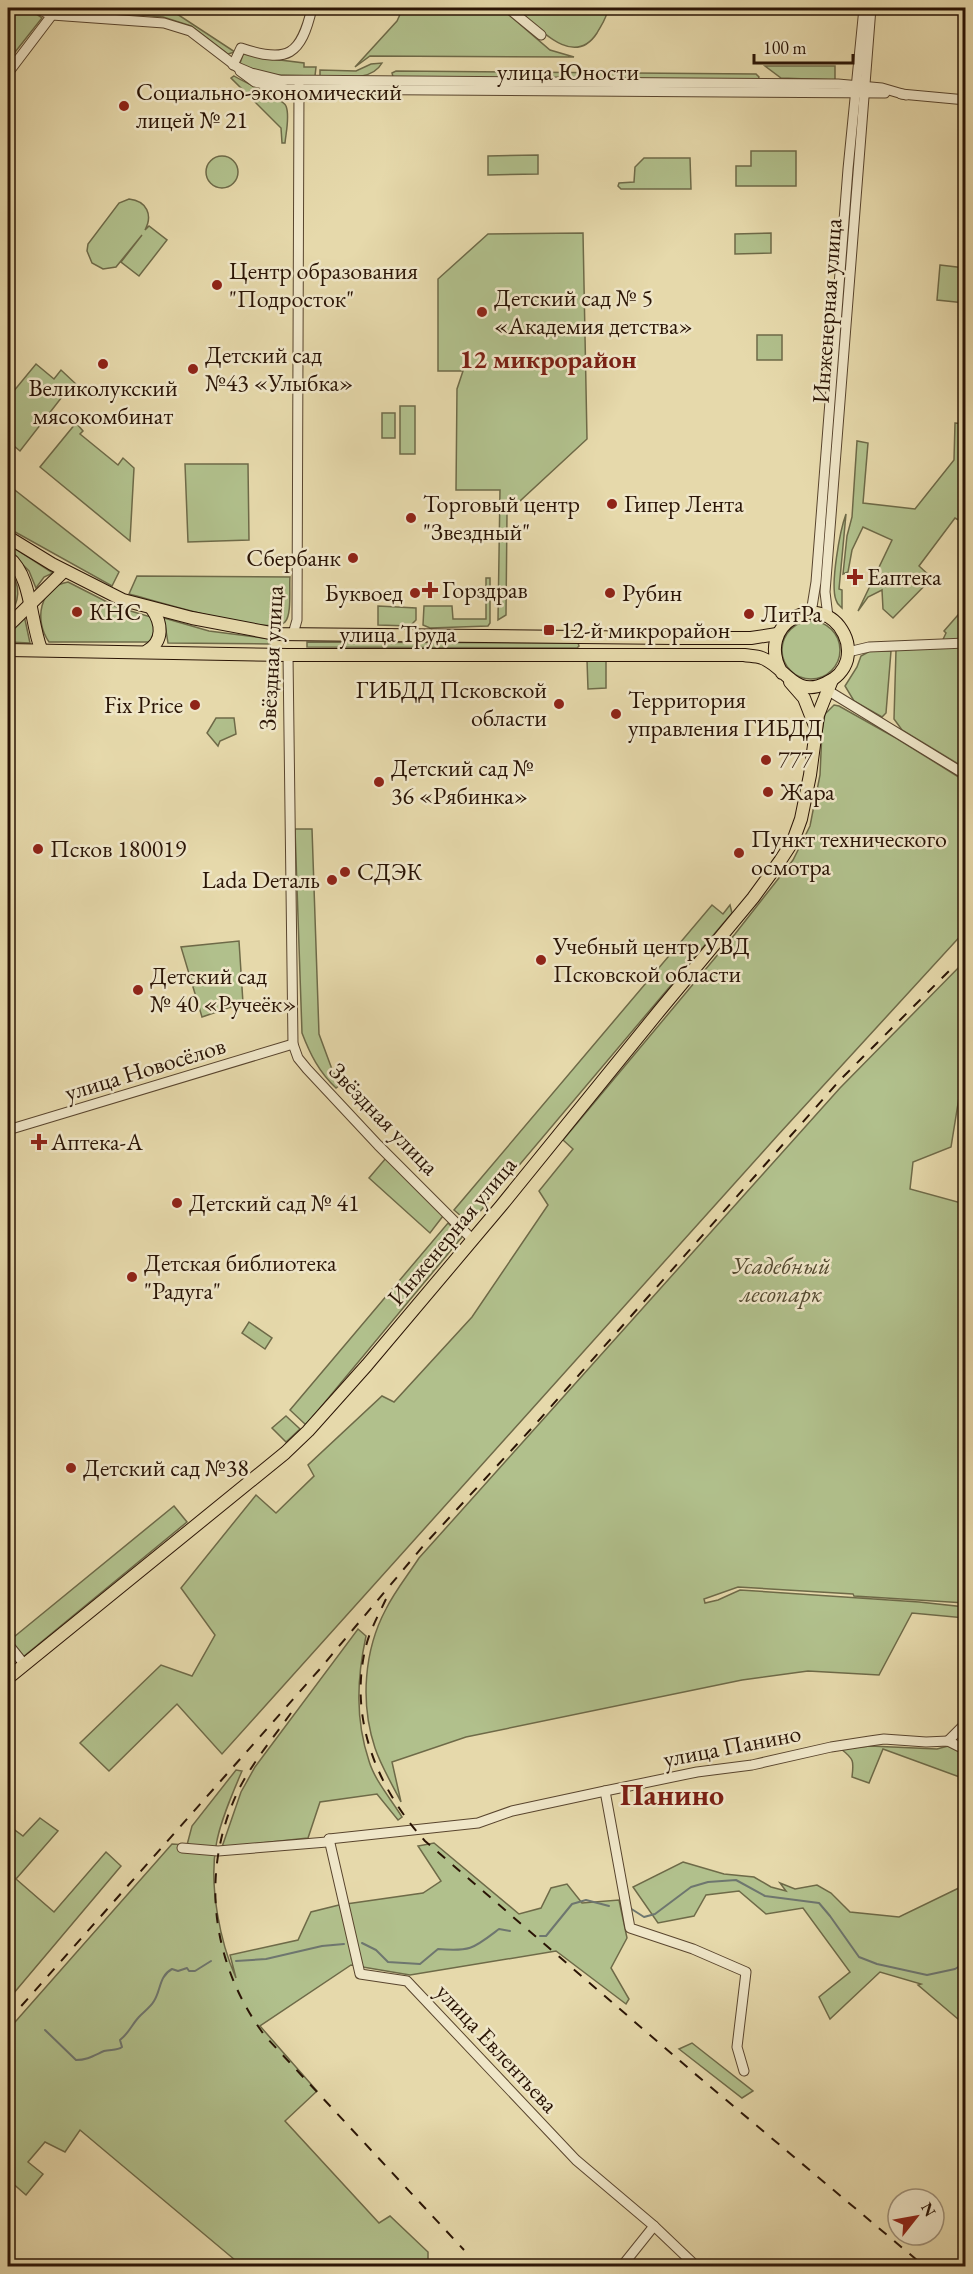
<svg xmlns="http://www.w3.org/2000/svg" width="973" height="2274" font-family="'EB Garamond',serif">
  <style>
    .green { fill: #b1c08c; stroke: #6e6a48; stroke-width: 1.5 }
    .lines { fill: none; stroke-linecap: round; stroke-linejoin: round }
    .stream { stroke: #6e766f; stroke-width: 2 }
    .minor-casing { stroke: #59452e; stroke-width: 11 }
    .major-casing { stroke: #2a1405; stroke-width: 14 }
    .minor { stroke: #efe6c8; stroke-width: 9 }
    .major { stroke: #e6d9ab; stroke-width: 12 }
    .rail { stroke: #2a1405; stroke-width: 2; stroke-dasharray: 10 10; stroke-linecap: butt }
    .poi-dot { fill: #8f2418; stroke: #efe6c8; stroke-width: 2 }
    .labels { text-anchor: middle; stroke-width: 5; stroke-linejoin: round; paint-order: stroke }
    .street-label { font-size: 24px; fill: #2a1405; stroke: #efe6c8 }
    .poi-label { font-size: 24px; fill: #2a1405; stroke: #efe6c8; text-anchor: start }
    .park-label { font-size: 24px; font-style: italic; fill: #52482e; stroke: #efe6c8 }
    .neighbourhood-label { font-size: 26px; font-weight: bold; fill: #7a1f14; stroke: #efe6c8 }
    .district-label { font-size: 30px; font-weight: bold; fill: #7a1f14; stroke: #efe6c8 }
  </style>
  <rect width="100%" height="100%" fill="#e6d9ab"/>
  <filter id="stains"><feTurbulence type="fractalNoise" baseFrequency=".00333" numOctaves="4"/><feColorMatrix values="0 0 0 0 .2 0 0 0 0 .09 0 0 0 0 .02 0 0 0 .5 -.17"/></filter>
  <radialGradient id="worn" r=".72"><stop offset=".6" stop-color="#630" stop-opacity="0"/><stop offset="1" stop-color="#630" stop-opacity=".3"/></radialGradient>
  <g class="green">
    <path d="M10,8h17l15,10 -34,43v-51z"/>
    <path d="M59,8h109l67,44 -7,2 -37,-28 -28,-9z"/>
    <path d="M403,8h98l49,42 24,7 -204,-1 -15,11 42,-46z"/>
    <path d="M516,8h92c-1,10 -6,16 -11,25 -24,37 -60,-7 -81,-25z"/>
    <path d="M244,52l28,7 32,4v4h12l-1,9 -42,-1 -30,-9 -3,-3z"/>
    <path d="M382,63c-11,20 -43,13 -62,13v-6l36,1 15,-7z"/>
    <path d="M765,66h70v14l-54,-2z"/>
    <path d="M396,71l360,3 3,3 -1,3 -365,-3 -1,-4z"/>
    <path d="M234,76c9,6 50,23 52,30 4,10 0,26 -1,37h-3l-1,-15 -50,-50z"/>
    <path d="M751,151h45v35h-60v-20h15z"/>
    <path d="M538,155v19l-50,1v-19z"/>
    <circle cx="222" cy="172" r="16"/>
    <path d="M644,158h46l1,31h-70l-3,-3 1,-3 15,-1 1,-15z"/>
    <path d="M129,199c18,2 24,16 16,31l4,-4 18,14 -28,36 -18,-14 21,-27 -26,32 -13,2 -11,-6 -5,-12 1,-7 31,-41z"/>
    <path d="M583,233l4,206 -80,74 -1,102 -8,5 2,-130h-44l1,-101 6,-18h-25v-92l50,-45z"/>
    <path d="M771,233v20l-36,1v-20z"/>
    <path d="M940,265l25,3v35l-28,-3z"/>
    <rect x="757" y="335" width="25" height="25"/>
    <path d="M36,364l18,15 7,-9 16,15 -6,8h-6l-45,58 -12,-10v-43z"/>
    <rect x="400" y="406" width="15" height="48"/>
    <rect x="382" y="413" width="13" height="25"/>
    <path d="M76,423l7,8 -3,3 38,31 5,-7 11,10 -4,73 -90,-74z"/>
    <path d="M955,423l10,1v94l-3,4 -7,-4 -36,48 13,12 -39,40 -10,-9 -1,-19 -14,7 -10,14 34,-71 -29,-13 -11,23 -4,22 -5,2 4,-38 5,-19 5,-76 11,2 -5,60 52,6 39,-49z"/>
    <path d="M185,464h63l1,76 -61,2z"/>
    <path d="M11,487l108,85 -7,14 -104,-58v-36z"/>
    <path d="M846,514l-7,75 3,1v18c-3,-3 -5,-4 -6,-8 -6,-15 4,-70 10,-86z"/>
    <path d="M8,544l45,29 -9,4 -8,11 -7,-17 -21,-21z"/>
    <path d="M8,571c15,13 11,32 0,47z"/>
    <path d="M137,576l153,1c-1,10 2,38 -5,45 -15,15 -132,-22 -156,-28z"/>
    <path d="M486,578h4v45l-2,3 -58,2 -7,-3 1,-19h28l1,13h33z"/>
    <path d="M68,582l49,25 34,10 5,13 -5,12h-102c-15,-21 -10,-55 19,-60z"/>
    <path d="M378,606l38,2v12l-6,6 -32,-1z"/>
    <path d="M965,607v161l-63,-38 -8,-11 2,-69 43,-2 7,-15 -2,-2z"/>
    <path d="M24,615l6,28 -22,-1v-9z"/>
    <path d="M164,618l45,13 62,8 -1,5 -102,-1z"/>
    <circle cx="811" cy="650" r="29"/>
    <path d="M307,642l271,1 1,3 -2,2 -270,-1z"/>
    <path d="M870,651h21l-5,62 -4,4 -28,-16 -9,-15 12,-19 4,-11z"/>
    <path d="M587,660h19v28l-18,1z"/>
    <path d="M834,705l5,1 57,32 69,43v150l-187,204 -556,619 -45,-50 -68,67 -29,-28 81,-78 31,11 23,-41 -34,-47 75,-93 20,18 38,-37 -6,-11 74,-69 12,6 78,-85 76,-112 -9,-14 34,-42 -10,-9 172,-206 58,-74 17,-34 10,-51 2,-44 3,-17z"/>
    <path d="M216,718h18l2,16 -16,7 -2,5 -11,-13z"/>
    <path d="M295,829h17l7,205 14,38 8,12 -5,4c-17,-16 -26,-34 -34,-55z"/>
    <path d="M712,905l11,9 7,-9 2,8 -260,308 -4,1 -14,-12z"/>
    <path d="M239,941l4,62 -41,14 -21,-70z"/>
    <path d="M965,961v99l-14,87 -38,15 -3,27 55,15v399l-111,-7 -1,-2 -115,-7 -34,12 1,4 13,-3 22,-10 179,12 46,5v11l-53,-5 -33,62 -71,-4 -66,9 -276,57 -74,25 9,40c-9,-18 -20,-36 -26,-54 -15,-45 -11,-98 11,-139 9,-18 22,-34 33,-51l421,-470z"/>
    <path d="M386,1158l57,58 -13,17 -61,-55z"/>
    <path d="M448,1223l14,14 -156,188 -16,-15z"/>
    <path d="M249,1322l23,16 -7,11 -23,-16z"/>
    <path d="M286,1416l14,13 -14,13 -14,-14z"/>
    <path d="M174,1506l13,16 -164,135 -14,-16z"/>
    <path d="M358,1629l8,7c-9,42 -11,83 3,125 6,20 22,38 33,56l-4,3 -21,-26 -57,8 -12,36 -86,9 19,-55 14,-25z"/>
    <path d="M965,1734v45l-82,-30 -14,34 -17,-6c2,-16 2,-18 -11,-28l29,-3 67,3 22,-6z"/>
    <path d="M236,1770l6,1c-9,21 -23,53 -26,75 -7,40 4,96 20,132l-6,-23 68,-15 13,-28 28,-7 84,-12 18,-12 -23,-35 16,-3 85,71 22,-6 10,-20 16,-4 15,19 37,-3 8,38 -16,30 18,31 -3,5 -70,-53 -146,24 -59,-10 -91,61 57,65 -32,30 94,102 11,-7 38,36v14h-198l5,-6 -155,-130 -15,22 -20,-10 -17,20 15,12 -17,21 -15,-13 -3,2v-154l164,-186 15,1 5,-19z"/>
    <path d="M40,1818l18,13 -42,48 38,33 52,-60 15,14 -113,134v-175l15,11z"/>
    <path d="M683,1862l41,12 30,3 17,10 15,4 -6,-8 15,6 22,-4 14,8 19,19 49,5 66,-32v140l-47,-40 3,-1 -41,-12 -50,47 -11,-22 31,-25 -47,-64 -37,6 -27,-23 -33,4 -12,21 -36,7 -25,-36z"/>
    <path d="M692,2043l61,48 -11,7 -63,-49z"/>
  </g>
  <g class="lines">
    <g class="stream">
      <path d="M630,1908l14,9 11,-3 36,-27 17,-5 28,-2 29,16 54,7 11,13 29,41 18,7 50,11 28,-6 11,-7"/>
      <path d="M540,1936h6l26,-32 14,-4 23,6"/>
      <path d="M362,1943l14,7 12,12 32,2 18,-15c33,3 36,-1 61,-20l11,2"/>
      <path d="M236,1961l30,-2 56,-13 22,-2"/>
      <path d="M45,2030l31,30c11,0 17,-4 28,-9 6,-2 13,0 18,-4l-2,-7c9,-7 11,-14 18,-22 5,-6 12,-10 16,-17 7,-11 5,-25 18,-32l6,2 9,-3 2,3h6l16,-10"/>
    </g>
    <defs>
      <g id="minor">
        <path d="M35,8l17,7 112,8 26,8 47,36 14,6 29,7 558,4 44,4 24,7"/>
        <path d="M508,8l33,27"/>
        <path d="M233,65l8,-17c47,16 60,7 71,-40"/>
        <path d="M240,71l15,11 31,7 599,4"/>
        <path d="M8,73l44,-58"/>
        <path d="M901,94l65,6"/>
        <path d="M811,613l5,-31 32,-413 16,-161"/>
        <path d="M828,617l-3,-25 46,-584"/>
        <path d="M293,634l4,-14 2,-535"/>
        <path d="M848,652l21,-5 97,-4"/>
        <path d="M288,655l5,389 5,14 9,11 71,76 94,94"/>
        <path d="M827,690l139,85"/>
        <path d="M8,1130l285,-86"/>
        <path d="M8,1644l16,20"/>
        <path d="M948,1741l18,-18"/>
        <path d="M605,1791l25,137 63,21 53,23 -9,75 7,24"/>
        <path d="M329,1839l31,135 47,7 169,179 78,66 42,40"/>
        <path d="M182,1848l36,3 109,-9 2,-3 149,-16 34,-12 93,-20 92,-19 55,-7 79,-18 39,-6 14,-2 42,3 22,-1 18,9"/>
        <path d="M622,2266l32,-40"/>
      </g>
      <g id="major">
        <path d="M8,537l44,27 71,36 69,18 84,16 400,4h75l26,-4"/>
        <path d="M8,557c24,19 22,64 33,92"/>
        <path d="M8,626l56,-55"/>
        <path d="M8,650l280,5h456c6,1 13,1 18,3 23,8 32,41 64,25 9,-4 18,-12 21,-23 2,-9 1,-18 -3,-26 -23,-46 -91,-10 -62,39"/>
        <path d="M147,651c17,-10 15,-28 5,-42"/>
        <path d="M790,682l14,16 11,28"/>
        <path d="M8,1678l277,-225 23,-22 59,-66 134,-159 159,-196 93,-112 27,-37 13,-20 8,-22 9,-44 8,-60 14,-35"/>
      </g>
    </defs>
    <use href="#minor" class="minor-casing"/>
    <use href="#major" class="major-casing"/>
    <use href="#minor" class="minor"/>
    <use href="#major" class="major"/>
    <g class="rail">
      <path d="M386,1599c-7,15 -16,31 -20,47 -18,72 11,142 59,195l269,232 230,193"/>
      <path d="M291,1713c-18,25 -38,49 -52,76 -40,82 -28,175 26,247l199,214"/>
      <path d="M8,2021l311,-351 105,-125 108,-117 308,-348 114,-114"/>
      <path d="M481,2260l6,6"/>
    </g>
  </g>
  <g class="poi-dot">
    <circle cx="124" cy="106" r="6"/>
    <circle cx="217" cy="285" r="6"/>
    <circle cx="482" cy="312" r="6"/>
    <circle cx="103" cy="364" r="6"/>
    <circle cx="193" cy="369" r="6"/>
    <circle cx="612" cy="504" r="6"/>
    <circle cx="411" cy="518" r="6"/>
    <circle cx="353" cy="558" r="6"/>
    <path d="M852 568h6v6h6v6h-6v6h-6v-6h-6v-6h6z"/>
    <path d="M427 581h6v6h6v6h-6v6h-6v-6h-6v-6h6z"/>
    <circle cx="415" cy="593" r="6"/>
    <circle cx="610" cy="593" r="6"/>
    <circle cx="77" cy="612" r="6"/>
    <circle cx="749" cy="614" r="6"/>
    <rect x="543" y="624" width="12" height="12" rx="3"/>
    <circle cx="559" cy="704" r="6"/>
    <circle cx="195" cy="705" r="6"/>
    <circle cx="616" cy="714" r="6"/>
    <circle cx="766" cy="760" r="6"/>
    <circle cx="379" cy="782" r="6"/>
    <circle cx="768" cy="792" r="6"/>
    <circle cx="38" cy="849" r="6"/>
    <circle cx="739" cy="853" r="6"/>
    <circle cx="345" cy="872" r="6"/>
    <circle cx="332" cy="880" r="6"/>
    <circle cx="541" cy="960" r="6"/>
    <circle cx="138" cy="990" r="6"/>
    <path d="M36 1133h6v6h6v6h-6v6h-6v-6h-6v-6h6z"/>
    <circle cx="177" cy="1203" r="6"/>
    <circle cx="132" cy="1277" r="6"/>
    <circle cx="71" cy="1468" r="6"/>
  </g>
  <g class="labels">
    <g class="street-label">
      <text x="568" y="80">улица Юности</text>
      <text transform="translate(827 311) rotate(-86)" y="8">Инженерная улица</text>
      <text x="398" y="642">улица Труда</text>
      <text transform="translate(271 658) rotate(-87)" y="8">Звёздная улица</text>
      <text transform="translate(145 1069) rotate(-17)" y="8">улица Новосёлов</text>
      <text transform="translate(384 1119) rotate(46)" y="8">Звёздная улица</text>
      <text transform="translate(452 1231) rotate(-50)" y="8">Инженерная улица</text>
      <text transform="translate(732 1746) rotate(-11)" y="8">улица Панино</text>
      <text transform="translate(497 2048) rotate(47)" y="8">улица Евлентьева</text>
    </g>
    <g class="poi-label">
      <text x="136" y="100">Социально-экономический<tspan x="136" dy="28">лицей № 21</tspan></text>
      <text x="229" y="279">Центр образования<tspan x="229" dy="28">"Подросток"</tspan></text>
      <text x="494" y="306">Детский сад № 5<tspan x="494" dy="28">«Академия детства»</tspan></text>
      <text x="205" y="363">Детский сад<tspan x="205" dy="28">№43 «Улыбка»</tspan></text>
      <text x="103" y="396" text-anchor="middle">Великолукский<tspan x="103" dy="28">мясокомбинат</tspan></text>
      <text x="423" y="512">Торговый центр<tspan x="423" dy="28">"Звездный"</tspan></text>
      <text x="624" y="512">Гипер Лента</text>
      <text x="341" y="566" text-anchor="end">Сбербанк</text>
      <text x="867" y="585">Еаптека</text>
      <text x="442" y="598">Горздрав</text>
      <text x="403" y="601" text-anchor="end">Буквоед</text>
      <text x="622" y="601">Рубин</text>
      <text x="89" y="620">КНС</text>
      <text x="761" y="622">ЛитРа</text>
      <text x="561" y="638">12-й микрорайон</text>
      <text x="547" y="698" text-anchor="end">ГИБДД Псковской<tspan x="547" dy="28">области</tspan></text>
      <text x="628" y="708">Территория<tspan x="628" dy="28">управления ГИБДД</tspan></text>
      <text x="183" y="713" text-anchor="end">Fix Price</text>
      <text x="778" y="768">777</text>
      <text x="391" y="776">Детский сад №<tspan x="391" dy="28">36 «Рябинка»</tspan></text>
      <text x="780" y="800">Жара</text>
      <text x="751" y="847">Пункт технического<tspan x="751" dy="28">осмотра</tspan></text>
      <text x="50" y="857">Псков 180019</text>
      <text x="357" y="880">СДЭК</text>
      <text x="320" y="888" text-anchor="end">Lada Dеталь</text>
      <text x="553" y="954">Учебный центр УВД<tspan x="553" dy="28">Псковской области</tspan></text>
      <text x="150" y="984">Детский сад<tspan x="150" dy="28">№ 40 «Ручеёк»</tspan></text>
      <text x="51" y="1150">Аптека-А</text>
      <text x="189" y="1211">Детский сад № 41</text>
      <text x="144" y="1271">Детская библиотека<tspan x="144" dy="28">"Радуга"</tspan></text>
      <text x="83" y="1476">Детский сад №38</text>
    </g>
    <g class="park-label">
      <text x="781" y="1274">Усадебный<tspan x="781" dy="28">лесопарк</tspan></text>
    </g>
    <g class="neighbourhood-label">
      <text x="548" y="368">12 микрорайон</text>
    </g>
    <g class="district-label">
      <text x="672" y="1805">Панино</text>
    </g>
  </g>
  <rect width="973" height="2274" fill="none" stroke="#e6d9ab" stroke-width="30"/>
  <rect x="9" y="9" width="955" height="2256" fill="none" stroke="#2a1405" stroke-width="3"/>
  <rect x="15" y="15" width="943" height="2244" fill="none" stroke="#2a1405" stroke-width="1.5"/>
  <g transform="translate(916 2217) rotate(59)"><circle r="28" fill="#efe6c8" stroke="#a0927a" stroke-width="1.5"/>
  <path d="M0-4.5L10 22L0 15L-10 22Z" fill="#8f2418"/>
  <text y="-9" font-size="16" font-weight="bold" text-anchor="middle" fill="#2a1405">N</text>
  </g>
  <path d="M754 54v9h99v-9" fill="none" stroke="#2a1405" stroke-width="3"/>
  <text x="763" y="54" font-size="18" fill="#2a1405" stroke="#efe6c8" stroke-width="4.5" paint-order="stroke">100 m</text>
  <rect width="100%" height="100%" filter="url(#stains)"/>
  <rect width="100%" height="100%" fill="url(#worn)"/>
</svg>
